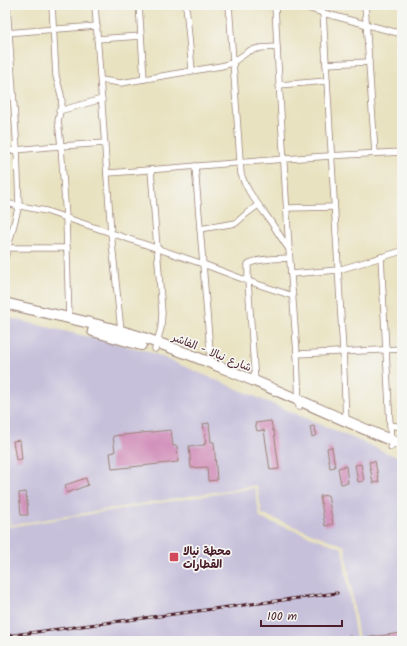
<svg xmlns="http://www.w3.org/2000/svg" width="407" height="646" font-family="Kalam,'Playpen Sans Arabic',sans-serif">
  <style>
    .industrial { fill: #c6c0da }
    .building { fill: #d08cb8 }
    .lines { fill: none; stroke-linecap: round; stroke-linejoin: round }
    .street-casing { stroke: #9a8076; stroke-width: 7 }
    .highway-casing { stroke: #9a8076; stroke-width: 12 }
    .street { stroke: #fff; stroke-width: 5.5 }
    .highway { stroke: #fff; stroke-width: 10 }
    .rail-casing { stroke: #4a1f2b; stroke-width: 3 }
    .rail { stroke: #f6f6f2; stroke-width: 1.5; stroke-dasharray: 4.5; stroke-linecap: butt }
    .poi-dot { fill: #d1495b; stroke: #f6f6f2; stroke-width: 1.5 }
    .labels { text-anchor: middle; stroke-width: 3.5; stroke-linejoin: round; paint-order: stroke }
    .street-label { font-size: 11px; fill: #4a1f2b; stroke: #f6f6f2 }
    .poi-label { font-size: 11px; font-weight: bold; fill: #4a1f2b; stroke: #f6f6f2; text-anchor: start }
  </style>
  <rect width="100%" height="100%" fill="#f6f6f2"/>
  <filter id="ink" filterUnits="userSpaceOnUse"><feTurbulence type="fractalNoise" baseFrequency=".025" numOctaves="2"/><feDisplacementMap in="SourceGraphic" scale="8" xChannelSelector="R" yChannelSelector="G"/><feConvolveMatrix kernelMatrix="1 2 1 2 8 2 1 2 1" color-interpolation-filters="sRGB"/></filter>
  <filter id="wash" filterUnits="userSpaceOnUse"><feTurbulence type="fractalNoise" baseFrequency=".012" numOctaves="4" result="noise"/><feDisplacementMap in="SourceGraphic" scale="16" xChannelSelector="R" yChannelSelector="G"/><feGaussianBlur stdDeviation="0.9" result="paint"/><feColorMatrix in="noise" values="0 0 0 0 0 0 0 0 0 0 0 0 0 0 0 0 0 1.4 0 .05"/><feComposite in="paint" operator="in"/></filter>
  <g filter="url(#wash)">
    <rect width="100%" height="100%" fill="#e9e2c0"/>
    <g class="industrial">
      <path d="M5,317l143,34 254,108v182h-43l-14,-95 -83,-32 -5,-29 -247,40 -5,-34z"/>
      <path d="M255,488l5,30 82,30 14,93h-351v-138l4,24z"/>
    </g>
    <g id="blocks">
      <g class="building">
        <path d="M271,421l2,10h1l5,38 -9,1 -6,-40 -7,1 -2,-8z"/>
        <path d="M209,423l2,19h3l3,38 -9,1 -1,-14 -16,1 -2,-22 16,-1 -1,-2h2l-3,-19z"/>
        <path d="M314,426l3,9 -5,2 -2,-10z"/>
        <path d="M171,430l2,16h4l1,16 -66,7 -2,-16 5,-1 -2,-16z"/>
        <path d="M20,440l2,19 -6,1 -3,-19z"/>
        <path d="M332,447l3,20 -5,1 -3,-20z"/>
        <path d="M375,461l4,21 -6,1 -4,-21z"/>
        <path d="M361,464l3,17 -6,1 -3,-17z"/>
        <path d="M346,466l2,17 -7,1 -3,-16z"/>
        <path d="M86,478l2,7 -21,8 -2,-8z"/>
        <path d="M26,492l2,23h-7l-2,-22z"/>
        <path d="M328,495l5,29 -8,2 -5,-30z"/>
        <path d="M402,633v8h-40v-3z"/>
      </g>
    </g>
  </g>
  <g filter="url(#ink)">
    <use href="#blocks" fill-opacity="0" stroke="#9a8076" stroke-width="1"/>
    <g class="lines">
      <defs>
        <g id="street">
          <path d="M52,5l4,71 5,19 1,7 -4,19 3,25 5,72 3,101"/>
          <path d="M95,5l16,228 10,98"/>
          <path d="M139,5l5,74"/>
          <path d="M186,5l6,65"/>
          <path d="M229,5l12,169c5,16 15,27 25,41 8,11 15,23 23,34"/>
          <path d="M275,5l2,42 12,202 8,105 2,53"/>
          <path d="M298,5l25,8 79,21"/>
          <path d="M365,5l10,148"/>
          <path d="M323,13l20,338 3,70"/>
          <path d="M5,33l92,-7"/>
          <path d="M97,39l44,-3"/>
          <path d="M326,64l43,-2"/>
          <path d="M101,80l20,3 100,-17 11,-3 17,-12 11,-3 17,-1"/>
          <path d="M279,85l48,-4"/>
          <path d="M59,111l43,-12"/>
          <path d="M5,151l42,-4 58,-4"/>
          <path d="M195,166l16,197"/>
          <path d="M151,170l11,143 -1,15 -6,21"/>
          <path d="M107,173c98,-7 196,-17 295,-21"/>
          <path d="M5,203l41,8 157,53 45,17 45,15"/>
          <path d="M287,208l47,-1"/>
          <path d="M200,229l36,-6 10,-9 12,-9"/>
          <path d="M7,248h60"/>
          <path d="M381,257l9,168"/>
          <path d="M5,258l14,-53 -2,-55 -10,-145"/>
          <path d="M291,274l47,-4 64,-19"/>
          <path d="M297,354l105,-5"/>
          <path d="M255,382l-7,-101v-17c10,-6 30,-5 41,-6"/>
          <path d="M391,447l-1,-22 12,2"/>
          <path d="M348,641l2,-2 1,2"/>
        </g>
        <g id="highway">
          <path d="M5,303c46,12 93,20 139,35 88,30 172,71 258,107"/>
          <path d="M93,331l48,14"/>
        </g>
      </defs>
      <use href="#street" class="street-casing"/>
      <use href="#highway" class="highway-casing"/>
      <use href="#street" class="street"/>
      <use href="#highway" class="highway"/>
      <defs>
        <path id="rail" d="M5,636l332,-43"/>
      </defs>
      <use href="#rail" class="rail-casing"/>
      <use href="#rail" class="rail"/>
    </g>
  </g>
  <rect class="poi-dot" x="169" y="552" width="10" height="10" rx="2"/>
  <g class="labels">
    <g class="street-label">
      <text transform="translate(212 352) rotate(22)" y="4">شارع نيالا - الفاشر</text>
    </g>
    <g class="poi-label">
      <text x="183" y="555">محطة نيالا<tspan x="183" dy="13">القطارات</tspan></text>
    </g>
  </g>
  <rect width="407" height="646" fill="none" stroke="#f6f6f2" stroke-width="20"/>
  <path d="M261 620v6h81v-6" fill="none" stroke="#4a1f2b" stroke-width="2"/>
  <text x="267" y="620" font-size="12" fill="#4a1f2b" stroke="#f6f6f2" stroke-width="3" paint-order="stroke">100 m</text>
</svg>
